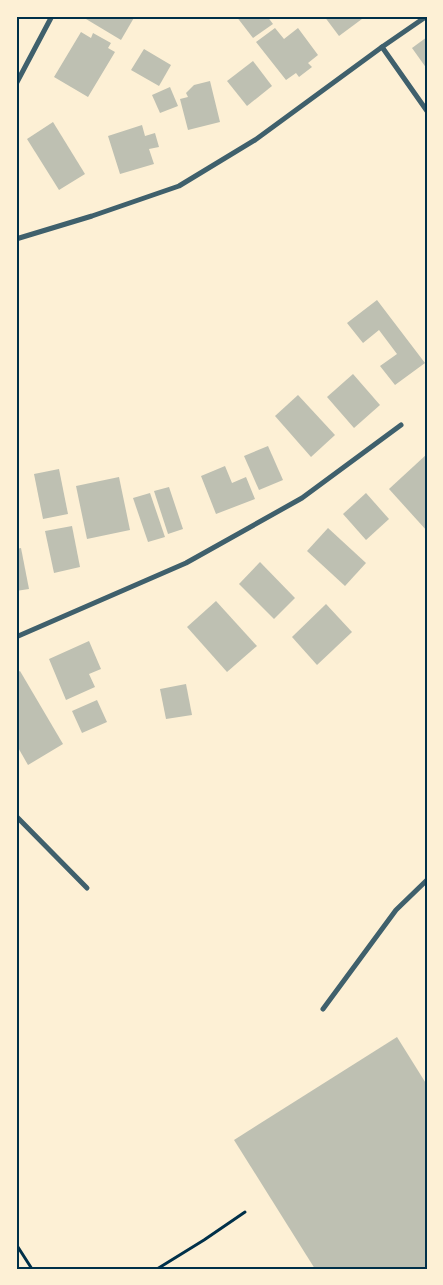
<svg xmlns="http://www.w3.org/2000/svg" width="443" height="1285" font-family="'PT Sans',sans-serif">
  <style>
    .building { fill: #bec0b2 }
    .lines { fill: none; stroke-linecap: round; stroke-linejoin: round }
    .path { stroke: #003049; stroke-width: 3 }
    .minor { stroke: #3f606c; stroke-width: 5 }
    .neatline { fill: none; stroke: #003049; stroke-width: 2 }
  </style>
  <rect width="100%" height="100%" fill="#fdf0d5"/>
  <g class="building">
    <path d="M88,16h47l-14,24 -35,-21z"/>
    <path d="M236,16h31l6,8 -20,14z"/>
    <path d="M324,16h42l-27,20z"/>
    <path d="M275,28l9,11 14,-11 20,27 -10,8 4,4 -13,10 -3,-4 -10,7 -30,-38z"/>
    <path d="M81,32l10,6 2,-5 18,10 -3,5 7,4 -27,45 -34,-20z"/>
    <path d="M427,37v32l-15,-21z"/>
    <path d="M144,49l27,16 -12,21 -28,-16z"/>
    <path d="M253,61l19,25 -25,20 -20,-25z"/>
    <path d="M210,81l10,41 -32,8 -8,-31 8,-2 -2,-4 8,-8z"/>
    <path d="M170,87l8,19 -18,7 -8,-18z"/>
    <path d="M53,122l32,52 -26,16 -32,-51z"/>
    <path d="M142,125l3,11 10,-3 4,14 -10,2 5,15 -34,10 -12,-38z"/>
    <path d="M377,300l48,63 -30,22 -15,-19 17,-12 -18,-24 -16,13 -16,-20z"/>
    <path d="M353,374l27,31 -26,23 -27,-31z"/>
    <path d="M298,395l37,40 -24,22 -36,-41z"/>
    <path d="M268,446l15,34 -24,10 -15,-34z"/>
    <path d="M427,454v77l-38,-42z"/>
    <path d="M225,466l7,17 14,-6 9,22 -39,15 -15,-38z"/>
    <path d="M59,469l9,45 -25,5 -9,-45z"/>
    <path d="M119,477l11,53 -43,9 -11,-53z"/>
    <path d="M169,487l14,42 -15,5 -14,-43z"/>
    <path d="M150,493l15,44 -17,5 -15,-44z"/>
    <path d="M366,493l23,26 -23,21 -23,-26z"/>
    <path d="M72,526l8,41 -26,6 -9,-42z"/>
    <path d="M328,528l38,35 -21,23 -38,-35z"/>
    <path d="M21,548l8,41 -13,2v-42z"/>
    <path d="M260,562l35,36 -21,21 -35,-35z"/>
    <path d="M216,601l41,45 -30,26 -40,-45z"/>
    <path d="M326,604l26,28 -35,33 -25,-28z"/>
    <path d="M89,641l12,28 -12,5 6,13 -29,13 -17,-41z"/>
    <path d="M20,671l43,73 -35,21 -12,-21v-71z"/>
    <path d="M186,684l6,31 -26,4 -6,-30z"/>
    <path d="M97,700l10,22 -25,11 -10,-22z"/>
    <path d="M397,1037l30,48v184h-112l-81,-129z"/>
  </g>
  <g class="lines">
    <g class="path">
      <path d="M16,1244l16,25"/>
      <path d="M157,1269l47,-29 41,-28"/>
    </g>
    <g class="minor">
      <path d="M382,47l45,64"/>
      <path d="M16,84l36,-68"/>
      <path d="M16,239l76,-23 87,-30 76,-46 127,-93 45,-31"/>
      <path d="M16,637l170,-74 116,-65 99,-73"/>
      <path d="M16,816l71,72"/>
      <path d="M323,1009l73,-99 31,-30"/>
    </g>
  </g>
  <rect width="443" height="1285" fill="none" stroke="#fdf0d5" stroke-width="35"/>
  <rect x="18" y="18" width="408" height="1250" class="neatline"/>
</svg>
